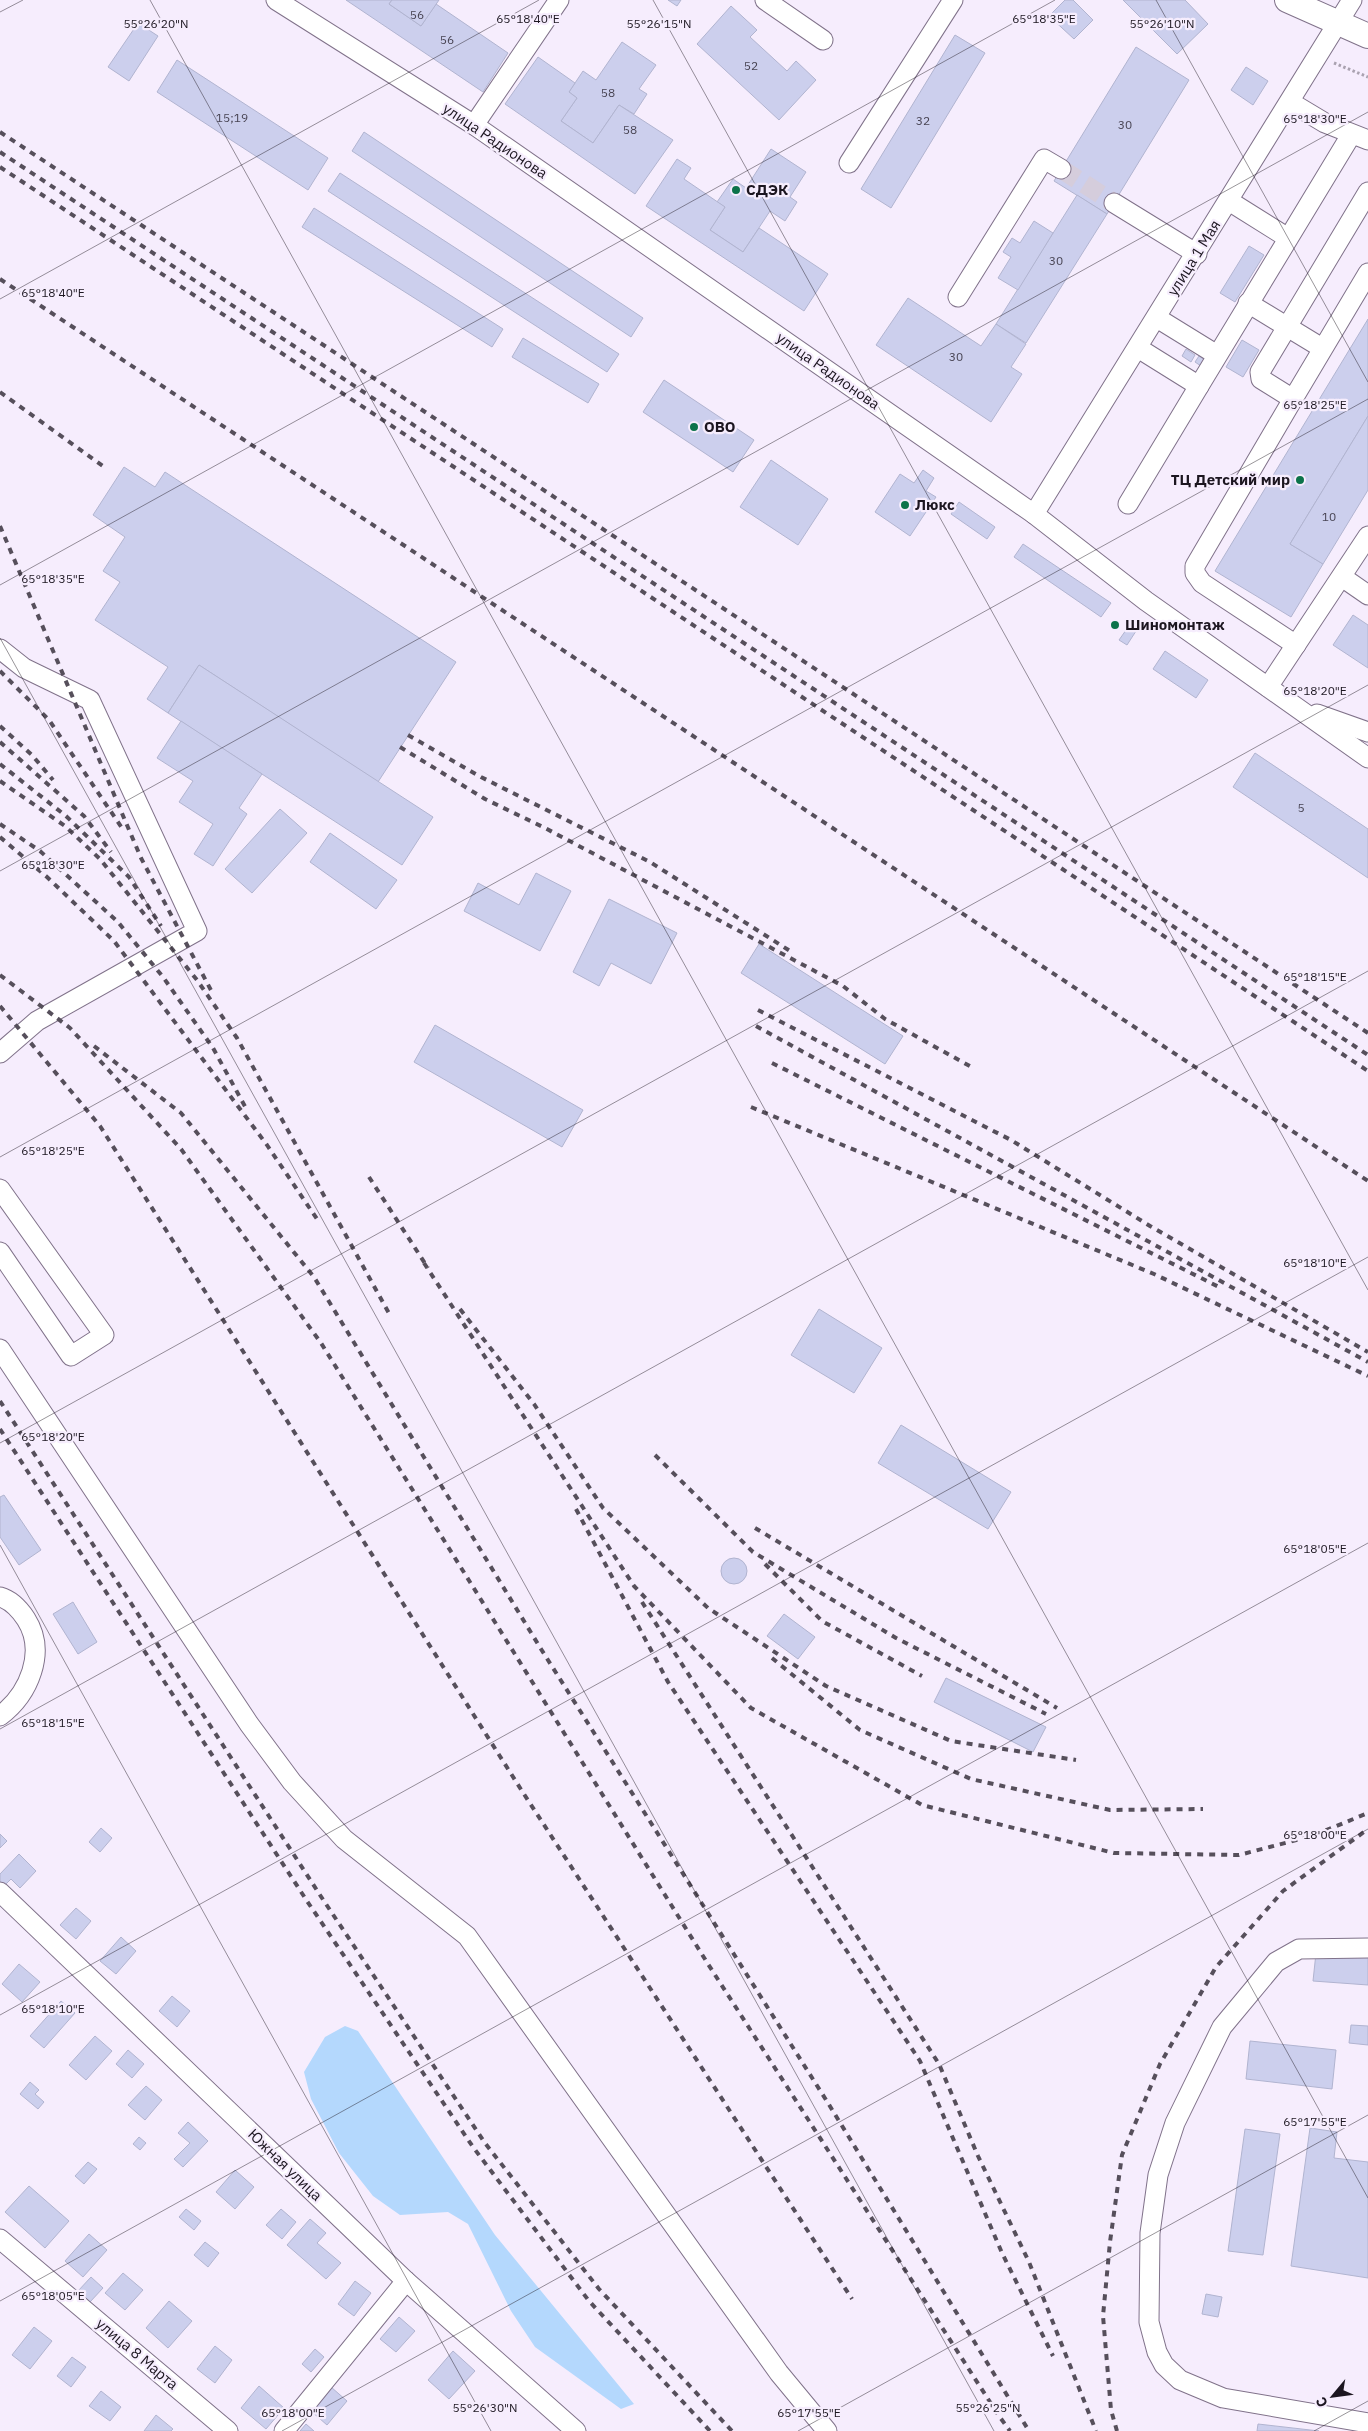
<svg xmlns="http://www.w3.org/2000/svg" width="1368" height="2431" font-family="'IBM Plex Sans',sans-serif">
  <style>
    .water { fill: #b4d8fd }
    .building { fill: #cccfed; stroke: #b1b4d0 }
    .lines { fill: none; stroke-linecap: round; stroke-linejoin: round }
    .minor-tunnel { stroke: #d5cddc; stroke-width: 19; stroke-dasharray: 19 9; stroke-linecap: butt }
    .minor-casing { stroke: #80728a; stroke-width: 21 }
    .major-casing { stroke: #80728a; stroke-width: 26 }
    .path { stroke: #aaa2b0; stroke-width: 3; stroke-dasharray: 2.5 2.5; stroke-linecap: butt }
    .minor { stroke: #fff; stroke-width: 19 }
    .major { stroke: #fff; stroke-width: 24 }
    .rail { stroke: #564f5b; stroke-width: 4; stroke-dasharray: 6 6; stroke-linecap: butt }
    .ticks { fill: none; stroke: #1c1620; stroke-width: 1; stroke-opacity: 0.45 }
    .poi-dot { fill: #0c734a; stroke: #f6edfd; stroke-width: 2 }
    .labels { text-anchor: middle; stroke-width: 4.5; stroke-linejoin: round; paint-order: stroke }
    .number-label { font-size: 12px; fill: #484453 }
    .street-label { font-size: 15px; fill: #1c1620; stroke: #f6edfd }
    .poi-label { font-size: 15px; font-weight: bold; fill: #1c1620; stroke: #f6edfd; text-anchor: start }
    .ticks-label { font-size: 12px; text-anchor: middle; fill: #1c1620; stroke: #f6edfd; stroke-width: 4.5; stroke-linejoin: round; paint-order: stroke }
  </style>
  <rect width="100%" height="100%" fill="#f6edfd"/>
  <path class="water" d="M345,2026l13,5 137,204 139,169 -13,5 -86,-62 -24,-36 -43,-87 -20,-12 -48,3 -27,-19 -34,-43 -28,-54 -7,-27 21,-35z"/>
  <g class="building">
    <path d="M346,0h46l-3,4 32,22 15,-22 72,49 -25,39z"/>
    <path d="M392,0h47l-18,26 -32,-22z"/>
    <path d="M668,0h13l-4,6z"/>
    <path d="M1065,0h8l20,20 -19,19 -25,-23z"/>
    <path d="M1123,0h62l23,24 -31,30z"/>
    <path d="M731,6l26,24 -7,7 37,34 9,-10 20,19 -37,40 -82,-76z"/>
    <path d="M138,23l20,13 -29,45 -21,-14z"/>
    <path d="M955,35l30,18 -94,155 -30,-19z"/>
    <path d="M622,42l34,23 -17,24 8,5 -13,20 -15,-9 -26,38 -32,-22 16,-23 -8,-6 14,-21 13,9z"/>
    <path d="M1136,47l53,33 -82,134 -53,-33z"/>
    <path d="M538,57l37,26 -6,9 8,6 -16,23 32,22 26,-38 54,35 -38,54 -130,-90z"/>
    <path d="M177,60l151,98 -20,32 -151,-98z"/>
    <path d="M1246,67l22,14 -15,24 -22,-15z"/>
    <path d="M364,132l279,186 -12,19 -279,-186z"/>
    <path d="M771,149l35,23 -16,25 7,5 -12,19 -15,-10 -27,41 -33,-22 15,-23 -8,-5 16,-23 13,9z"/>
    <path d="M677,159l14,9 -7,11 41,28 -15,23 33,22 16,-24 69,46 -24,37 -158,-105z"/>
    <path d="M340,173l279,181 -12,18 -279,-181z"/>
    <path d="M1077,195l30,19 -81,129 -30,-19z"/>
    <path d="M314,208l189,121 -11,18 -190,-120z"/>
    <path d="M1034,221l19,12 -35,57 -20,-12 13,-21 -8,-5 9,-14 8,5z"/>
    <path d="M1249,246l15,9 -29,47 -15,-9z"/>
    <path d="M908,298l73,48 15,-22 30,20 -15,23 11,7 -31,48 -115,-77z"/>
    <path d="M1368,319v97l-78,128 33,20 -32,53 -76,-46z"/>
    <path d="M523,338l76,46 -11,19 -76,-46z"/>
    <path d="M1242,340l17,10 -16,27 -17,-10z"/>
    <path d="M1186,349l9,6 -4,7 -9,-6z"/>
    <path d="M1199,356l6,4 -4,6 -6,-4z"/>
    <path d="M664,380l90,60 -21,32 -90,-60z"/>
    <path d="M1368,416v74l-45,74 -33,-20z"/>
    <path d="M771,460l57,39 -30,46 -58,-38z"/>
    <path d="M124,467l31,20 10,-15 291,190 -78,120 -179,-117 -31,48 -21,-14 21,-32 -73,-47 25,-38 -17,-11 22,-34 -32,-22z"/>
    <path d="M923,470l11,8 -8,13 10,6 -26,39 -35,-24 25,-38 14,9z"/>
    <path d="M959,502l36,25 -8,12 -36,-25z"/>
    <path d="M1023,544l88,59 -10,14 -87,-60z"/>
    <path d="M1353,615l15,10v43l-35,-23z"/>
    <path d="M1131,623l7,5 -11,17 -8,-5z"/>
    <path d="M1165,651l43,29 -12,18 -43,-29z"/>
    <path d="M199,665l234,152 -31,48 -234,-152z"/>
    <path d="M181,721l81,53 -23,34 8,6 -34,52 -19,-12 19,-30 -34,-22 14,-21 -36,-23z"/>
    <path d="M1255,753l113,76v49l-135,-91z"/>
    <path d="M280,809l27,24 -55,60 -27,-24z"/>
    <path d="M330,833l67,47 -21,29 -66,-47z"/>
    <path d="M536,873l35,18 -31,60 -76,-40 14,-28 41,22z"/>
    <path d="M609,899l68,34 -26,51 -40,-21 -12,23 -26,-14z"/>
    <path d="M759,944l144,92 -18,28 -144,-91z"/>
    <path d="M435,1025l148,85 -21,37 -148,-85z"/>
    <path d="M819,1309l63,39 -28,45 -63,-38z"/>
    <path d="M901,1425l110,67 -23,37 -110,-66z"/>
    <path d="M4,1495l37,55 -22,15 -19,-28v-40z"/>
    <circle cx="734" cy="1571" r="13"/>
    <path d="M73,1602l24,40 -19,12 -25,-40z"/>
    <path d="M784,1614l31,23 -17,22 -31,-23z"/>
    <path d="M946,1678l100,49 -13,25 -99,-50z"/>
    <path d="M101,1828l11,10 -12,14 -11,-10z"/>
    <path d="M0,1834l7,7 -7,7z"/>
    <path d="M19,1854l17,17 -16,17 -9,-9 -7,7 -4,-4v-8z"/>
    <path d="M76,1908l15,13 -15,18 -16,-14z"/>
    <path d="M121,1937l15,14 -20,23 -16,-13z"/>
    <path d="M1316,1953l52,4v28l-55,-4z"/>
    <path d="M19,1964l21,18 -18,20 -20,-18z"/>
    <path d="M172,1996l18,15 -13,16 -18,-16z"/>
    <path d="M61,2001l14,12 -31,35 -14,-12z"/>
    <path d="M1351,2025l17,1v19l-19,-2z"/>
    <path d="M95,2036l17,15 -26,29 -17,-15z"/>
    <path d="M1250,2041l86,9 -4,39 -86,-10z"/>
    <path d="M128,2050l16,14 -12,14 -16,-14z"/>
    <path d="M30,2082l9,8 -4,4 9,8 -6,7 -18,-15z"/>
    <path d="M146,2086l16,14 -17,20 -17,-15z"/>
    <path d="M188,2122l20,19 -25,26 -9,-8 16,-16 -12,-10z"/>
    <path d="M1310,2128l27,4 -3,26 34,4v116l-77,-12z"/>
    <path d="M1245,2129l35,5 -17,121 -35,-4z"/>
    <path d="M139,2137l7,6 -6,7 -7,-6z"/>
    <path d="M88,2162l9,7 -13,15 -9,-8z"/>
    <path d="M235,2170l19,17 -19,22 -19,-17z"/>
    <path d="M29,2186l40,35 -24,27 -40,-36z"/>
    <path d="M186,2209l15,12 -7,9 -15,-13z"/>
    <path d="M281,2209l15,13 -14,17 -16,-14z"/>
    <path d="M310,2219l16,14 -9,10 24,20 -15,16 -39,-34z"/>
    <path d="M89,2234l18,16 -24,27 -18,-16z"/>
    <path d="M205,2242l14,11 -11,14 -14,-12z"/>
    <path d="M123,2273l20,17 -18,20 -20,-17z"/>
    <path d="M91,2277l12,11 -13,14 -12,-11z"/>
    <path d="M355,2281l16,12 -17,23 -16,-12z"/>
    <path d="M1206,2294l16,3 -4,20 -16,-3z"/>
    <path d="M169,2301l23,20 -24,27 -22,-20z"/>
    <path d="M399,2317l16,14 -19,21 -16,-13z"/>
    <path d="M34,2327l18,14 -22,28 -18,-14z"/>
    <path d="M215,2346l17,14 -17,23 -18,-14z"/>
    <path d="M315,2349l9,8 -13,15 -9,-8z"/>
    <path d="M453,2351l22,20 -26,28 -21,-19z"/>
    <path d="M72,2357l14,10 -15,20 -14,-11z"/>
    <path d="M259,2386l25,22 -18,21 -25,-21z"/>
    <path d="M331,2387l16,14 -20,24 -16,-14z"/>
    <path d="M101,2391l20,16 -11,14 -21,-15z"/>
    <path d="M156,2415l17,14 -2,2h-27z"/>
    <path d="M306,2424l8,7h-14z"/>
    <path d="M1258,2424l61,7h-62z"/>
  </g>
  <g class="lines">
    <path class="minor-tunnel" d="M1061,169l53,34"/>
    <defs>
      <g id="minor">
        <path d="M276,0l198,125 560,389 112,87 222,157"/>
        <path d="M765,0l58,40"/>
        <path d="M1290,102l35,21 43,17"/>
        <path d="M474,125l85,-125"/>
        <path d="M849,163l104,-163"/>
        <path d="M1368,192l-108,180 1,7 32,20 75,-126"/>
        <path d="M1229,201l59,37"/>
        <path d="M1114,203l83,51"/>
        <path d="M958,297l86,-138 17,10"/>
        <path d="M1248,303l74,45"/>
        <path d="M1157,318l60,37"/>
        <path d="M1199,386l152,-251"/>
        <path d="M1293,399l-98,167v7l7,10 94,62"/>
        <path d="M1128,504l71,-118 -61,-38"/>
        <path d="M1034,514l318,-514"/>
        <path d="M1342,577l26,18"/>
        <path d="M0,649l24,19 66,32 107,231 -160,90 -37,32"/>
        <path d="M1268,687l100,-151"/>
        <path d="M1317,714l51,18"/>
        <path d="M0,1189l104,146 -33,21 -71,-104"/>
        <path d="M0,1349l249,375 43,58 52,57 123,97 312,437 48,58"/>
        <path d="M0,1597c11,3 20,13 26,22 21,33 3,75 -26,97"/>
        <path d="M0,1892l406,389 170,150"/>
        <path d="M1368,1948l-69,1 -23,13 -54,65 -47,96 -17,52 -8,58 -1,89 8,30 7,13 16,15 43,18 145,25"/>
        <path d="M0,2239l228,192"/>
        <path d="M284,2431l122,-150"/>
      </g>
      <path id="major" d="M1287,0l81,36"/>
    </defs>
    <use href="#minor" class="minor-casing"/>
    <use href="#major" class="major-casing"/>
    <path class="path" d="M1334,63l34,14"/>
    <use href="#minor" class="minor"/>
    <use href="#major" class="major"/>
    <g class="rail">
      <path d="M0,132l1368,901"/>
      <path d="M0,152l1368,903"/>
      <path d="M0,167l1368,904"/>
      <path d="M0,279l1368,902"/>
      <path d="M0,392l103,74"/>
      <path d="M0,526l141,332 72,136"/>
      <path d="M0,671l49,49 75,111"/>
      <path d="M0,726l32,29 21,25"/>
      <path d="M408,735l73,42 169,85 140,89"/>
      <path d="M0,742l84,74 27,36"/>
      <path d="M400,747l85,52 60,29 298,158 42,33 90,50"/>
      <path d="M0,764l66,52 63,61 32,49"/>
      <path d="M0,781l65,45 35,33 97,121 40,58 154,279"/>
      <path d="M0,824l40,27 78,71 45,55 50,71 34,62"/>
      <path d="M0,837l47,40 67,64 153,204 52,77"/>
      <path d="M0,975l70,53 111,121 140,194 387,621 291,452 11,15"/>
      <path d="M0,1006l100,120 422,665 330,508"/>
      <path d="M758,1010l253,130 139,86 218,126"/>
      <path d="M756,1026l612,336"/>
      <path d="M94,1046l87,67 133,164 227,372 287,454 201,328"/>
      <path d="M772,1063l447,224"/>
      <path d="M751,1107l403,167 214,102"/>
      <path d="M369,1177l59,91"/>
      <path d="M424,1263l210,323 117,122 171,97 192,48 125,2 73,-19 56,-23"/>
      <path d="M460,1309l74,95 69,104 105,100 118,78 125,55 125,19"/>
      <path d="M0,1401l320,494 165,248 114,146 133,142"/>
      <path d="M0,1429l307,472 166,246 116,154 121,130"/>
      <path d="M655,1455l98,97 143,86 150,76"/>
      <path d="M576,1509l92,173 252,379 82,192 51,103"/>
      <path d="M755,1528l302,180"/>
      <path d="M765,1564l57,57 100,55"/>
      <path d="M642,1602l297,462 39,92 51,106 67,169"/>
      <path d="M772,1658l88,72 111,49 139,31 93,-1"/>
      <path d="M1117,2431l-6,-21 -8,-94 7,-74 12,-87 38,-91 56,-97 67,-76 85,-62"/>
    </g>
  </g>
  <path class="ticks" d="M150,0l1218,2198M653,0l715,1290M1156,0l212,382M0,12l23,-12M0,299l539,-299M0,585l1055,-585M0,638l994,1793M0,871l1368,-759M0,1157l1368,-758M0,1443l1368,-758M0,1545l491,886M0,1729l1368,-758M0,2015l1368,-758M0,2301l1368,-758M282,2431l1086,-602M798,2431l570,-316M1314,2431l54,-30"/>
  <g class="poi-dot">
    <circle cx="736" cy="190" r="5"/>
    <circle cx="694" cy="427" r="5"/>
    <circle cx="1300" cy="480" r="5"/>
    <circle cx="905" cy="505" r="5"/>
    <circle cx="1115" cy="625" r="5"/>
  </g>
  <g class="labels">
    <g class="number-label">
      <text x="417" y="19">56</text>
      <text x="447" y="44">56</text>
      <text x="751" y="70">52</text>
      <text x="608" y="97">58</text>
      <text x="232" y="122">15;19</text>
      <text x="923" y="125">32</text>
      <text x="1125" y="129">30</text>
      <text x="630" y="134">58</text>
      <text x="1056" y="265">30</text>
      <text x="956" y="361">30</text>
      <text x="1329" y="521">10</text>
      <text x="1301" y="812">5</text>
    </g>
    <g class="street-label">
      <text transform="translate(495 141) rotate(34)" y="5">улица Радионова</text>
      <text transform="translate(1194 258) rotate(-58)" y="5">улица 1 Мая</text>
      <text transform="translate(828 371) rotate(35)" y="5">улица Радионова</text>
      <text transform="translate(285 2165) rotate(44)" y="5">Южная улица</text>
      <text transform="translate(137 2354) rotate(40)" y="5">улица 8 Марта</text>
    </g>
    <g class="poi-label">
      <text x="746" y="195">СДЭК</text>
      <text x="704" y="432">OBO</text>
      <text x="1290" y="485" text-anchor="end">ТЦ Детский мир</text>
      <text x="915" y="510">Люкс</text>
      <text x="1125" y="630">Шиномонтаж</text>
    </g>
  </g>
  <g class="ticks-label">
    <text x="528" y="23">65°18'40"E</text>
    <text x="1044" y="23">65°18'35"E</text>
    <text x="156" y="28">55°26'20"N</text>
    <text x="659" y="28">55°26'15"N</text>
    <text x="1162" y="28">55°26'10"N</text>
    <text x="1315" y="123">65°18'30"E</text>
    <text x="53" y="297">65°18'40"E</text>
    <text x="1315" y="409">65°18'25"E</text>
    <text x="53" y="583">65°18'35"E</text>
    <text x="1315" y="695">65°18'20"E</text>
    <text x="53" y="869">65°18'30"E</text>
    <text x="1315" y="981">65°18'15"E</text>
    <text x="53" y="1155">65°18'25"E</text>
    <text x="1315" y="1267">65°18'10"E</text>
    <text x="53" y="1441">65°18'20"E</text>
    <text x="1315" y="1553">65°18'05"E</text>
    <text x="53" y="1727">65°18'15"E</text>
    <text x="1315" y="1839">65°18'00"E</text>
    <text x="53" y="2013">65°18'10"E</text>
    <text x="1315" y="2126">65°17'55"E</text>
    <text x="53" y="2300">65°18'05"E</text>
    <text x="485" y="2412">55°26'30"N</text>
    <text x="988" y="2412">55°26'25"N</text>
    <text x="293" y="2417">65°18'00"E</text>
    <text x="809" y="2417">65°17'55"E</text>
  </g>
  <g transform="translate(1333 2396) rotate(241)" stroke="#f6edfd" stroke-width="4" paint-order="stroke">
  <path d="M0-4L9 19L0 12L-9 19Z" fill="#1c1620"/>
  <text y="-8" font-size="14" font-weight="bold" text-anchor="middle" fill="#1c1620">С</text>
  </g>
</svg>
